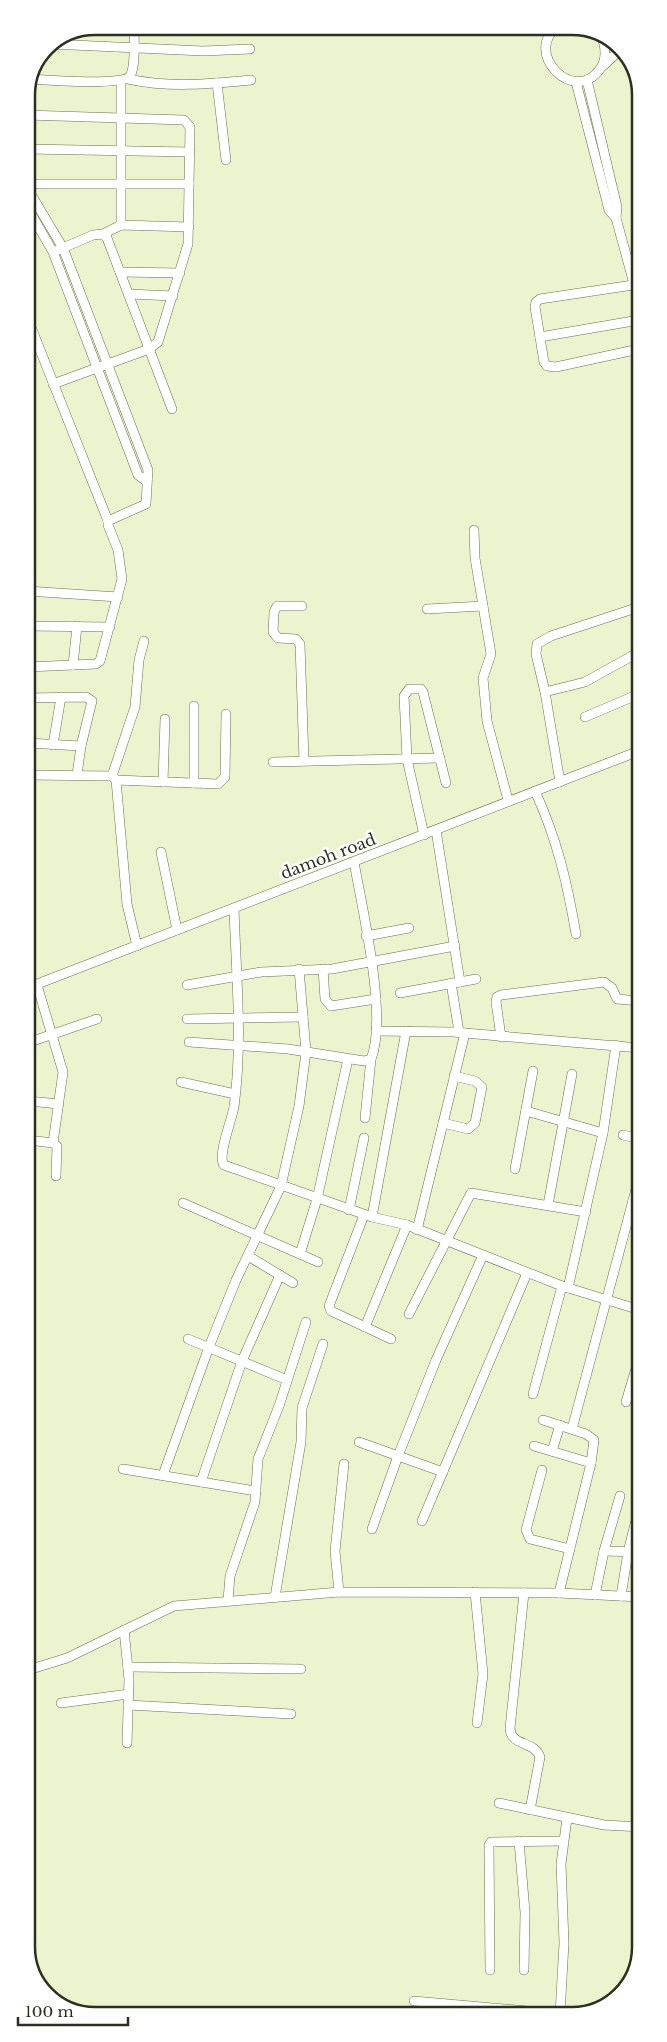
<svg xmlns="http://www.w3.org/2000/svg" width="667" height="2042" font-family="'Libre Baskerville',serif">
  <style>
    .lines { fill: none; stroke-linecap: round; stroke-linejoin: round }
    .street-casing { stroke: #6b7051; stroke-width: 10 }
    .street { stroke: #fff; stroke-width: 9 }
    .labels { text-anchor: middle; stroke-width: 5; stroke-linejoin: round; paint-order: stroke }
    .street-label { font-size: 16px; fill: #2d2f21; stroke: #fff }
    .rim { fill: none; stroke: #2d2f21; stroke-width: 2.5 }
  </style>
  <rect width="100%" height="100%" fill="#ecf3cf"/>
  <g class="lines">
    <defs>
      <g id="street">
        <path d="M558,26c-36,26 16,80 42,43 7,-9 6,-23 1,-33"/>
        <path d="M51,44l152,7 47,-2"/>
        <path d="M604,65l17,-16"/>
        <path d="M31,79c15,1 93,7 99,-3 6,-9 4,-38 4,-50"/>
        <path d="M128,79c40,9 83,5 123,1"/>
        <path d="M587,80l30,127 -1,11 23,84"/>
        <path d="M121,81v144"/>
        <path d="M576,82l33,128 7,8"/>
        <path d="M217,83l9,77"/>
        <path d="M26,115l158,5 6,7 -2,117 -30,98 -9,7 -96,35"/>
        <path d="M26,149l164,3"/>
        <path d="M26,184h163"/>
        <path d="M26,186l37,62 85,222 -2,34 -38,17v4l10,25 4,29 -22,82 -4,3 -69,3"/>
        <path d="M27,207l26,45 85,223 8,6"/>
        <path d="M103,234l18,-9 68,2"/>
        <path d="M58,250l35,-15 10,-1 4,4 65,171"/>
        <path d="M120,272l60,1"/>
        <path d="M633,285l-93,14 -4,3 -1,5 9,55 3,4 9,1 83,-18"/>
        <path d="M129,294l44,2"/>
        <path d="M27,317l81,204"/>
        <path d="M540,337l99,-17"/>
        <path d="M474,530l1,28 16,96 -8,24 4,43 21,79"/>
        <path d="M27,591l91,6"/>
        <path d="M302,606h-25l-3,6 -1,20 5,6 18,1 4,5 4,117"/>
        <path d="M427,609l56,-3"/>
        <path d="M27,626l83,1"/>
        <path d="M73,665l4,-39"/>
        <path d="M545,692l40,-10 54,-30"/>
        <path d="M27,698l59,-1 6,4 -11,45 -4,29"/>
        <path d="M585,717l54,-23"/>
        <path d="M27,721l4,-23"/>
        <path d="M27,743l54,3"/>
        <path d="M53,745l8,-48"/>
        <path d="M273,762l167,-4"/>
        <path d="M27,775l85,1 4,4 11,124 10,42"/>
        <path d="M112,776l23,-69 4,-47 5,-19"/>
        <path d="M116,780l102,4 7,-7 1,-63"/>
        <path d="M163,782l2,-63"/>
        <path d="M560,782l-15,-90 -9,-38 1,-10 14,-8 88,-29"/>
        <path d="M194,783v-77"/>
        <path d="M535,791c22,48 32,91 41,143"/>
        <path d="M436,830l24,152"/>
        <path d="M424,835l-17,-76 -3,-63 5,-7h12l2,3 23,91"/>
        <path d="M161,852l16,78"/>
        <path d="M234,908c2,66 9,133 0,199 -2,12 -17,49 -10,58l148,52 35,8 155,61 78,24"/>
        <path d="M366,936l43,-8"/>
        <path d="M323,969l2,30 6,7 45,-7"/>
        <path d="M451,983l8,49"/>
        <path d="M37,985l26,87 -10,71"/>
        <path d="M187,985l74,-13 71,-3 123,-23"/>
        <path d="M27,988l612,-237"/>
        <path d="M400,993l76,-14"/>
        <path d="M187,1019l116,-2"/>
        <path d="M376,1031l77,1 187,16"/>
        <path d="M501,1037l-5,-35 1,-5 4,-2 103,-13 8,6 5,11 23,2"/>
        <path d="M189,1042l99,7 76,12 7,-2c17,-42 -9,-151 -17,-197"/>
        <path d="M27,1043l70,-24"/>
        <path d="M181,1082l54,12"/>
        <path d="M28,1101l31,3"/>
        <path d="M526,1111l77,22"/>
        <path d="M365,1118l6,-59"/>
        <path d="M443,1123l25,6 7,-6 7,-36 -7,-6 -21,-5"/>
        <path d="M623,1135l17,4"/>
        <path d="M28,1140l25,3 4,3 -1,30"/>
        <path d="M515,1169l18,-98"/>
        <path d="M183,1203l135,59"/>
        <path d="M548,1205l24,-131"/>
        <path d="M349,1210l15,-72"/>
        <path d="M364,1215l-35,91 2,5 60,28"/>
        <path d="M372,1217l34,-186"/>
        <path d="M417,1230l48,-197"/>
        <path d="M300,1254l17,-55 31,-140"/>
        <path d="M248,1256l45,27"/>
        <path d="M568,1288l35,-155 13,-88"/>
        <path d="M409,1314l62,-121 115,19"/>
        <path d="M365,1327l42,-102"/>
        <path d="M188,1339l99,41"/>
        <path d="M533,1394l29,-108"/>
        <path d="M626,1402l14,-47"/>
        <path d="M543,1420l43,14 8,6 -3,23 -32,130"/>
        <path d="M572,1429l64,-240"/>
        <path d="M359,1442l84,30"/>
        <path d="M534,1446l57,17"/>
        <path d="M552,1451l8,-26"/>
        <path d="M123,1469l133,22"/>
        <path d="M542,1470l-16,60 4,9 40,10"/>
        <path d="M163,1475l46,-128 27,-67 45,-94 18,-80 7,-54 -7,-83"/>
        <path d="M201,1482l41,-121 38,-86"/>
        <path d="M422,1521l105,-248"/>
        <path d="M372,1529l26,-73 38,-96 47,-105"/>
        <path d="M604,1551l36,1"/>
        <path d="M339,1592l-4,-41 9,-87"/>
        <path d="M475,1592l8,82 -6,49"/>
        <path d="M524,1593l-14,135c1,19 24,12 30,29l-10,53"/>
        <path d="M595,1595l9,-44 16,-55"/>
        <path d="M621,1596l7,-44 12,-48"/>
        <path d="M275,1597l26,-155 1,-34 21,-64"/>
        <path d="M228,1600l2,-24 25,-74 3,-43 21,-53 27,-84"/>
        <path d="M124,1630l5,49 -2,64"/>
        <path d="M128,1667l173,2"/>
        <path d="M28,1670l39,-12 107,-52 165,-14 220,1 81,4"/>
        <path d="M61,1703l68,-9"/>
        <path d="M128,1705l163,9"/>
        <path d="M499,1803l105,22 37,2"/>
        <path d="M519,1841l6,71 -1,58"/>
        <path d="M490,1970l-1,-125 2,-3 72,-1"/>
        <path d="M414,2001l146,13 31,-1"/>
        <path d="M560,2014l4,-71 -3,-79 6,-46"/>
      </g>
    </defs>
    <use href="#street" class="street-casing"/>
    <use href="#street" class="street"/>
  </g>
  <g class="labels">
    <g class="street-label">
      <text transform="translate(328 856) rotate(-21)" y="6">damoh road</text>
    </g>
  </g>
  <path d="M0 0H667V2042H0ZM95 35H572A60 60 0 0 1 632 95V1947A60 60 0 0 1 572 2007H95A60 60 0 0 1 35 1947V95A60 60 0 0 1 95 35Z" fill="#fff" fill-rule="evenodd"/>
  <path class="rim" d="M95 35H572A60 60 0 0 1 632 95V1947A60 60 0 0 1 572 2007H95A60 60 0 0 1 35 1947V95A60 60 0 0 1 95 35Z"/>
  <path d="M18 2017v8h110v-8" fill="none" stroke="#2d2f21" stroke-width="2.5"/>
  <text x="25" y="2017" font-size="15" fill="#2d2f21" stroke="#ffffff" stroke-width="4" paint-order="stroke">100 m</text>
</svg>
